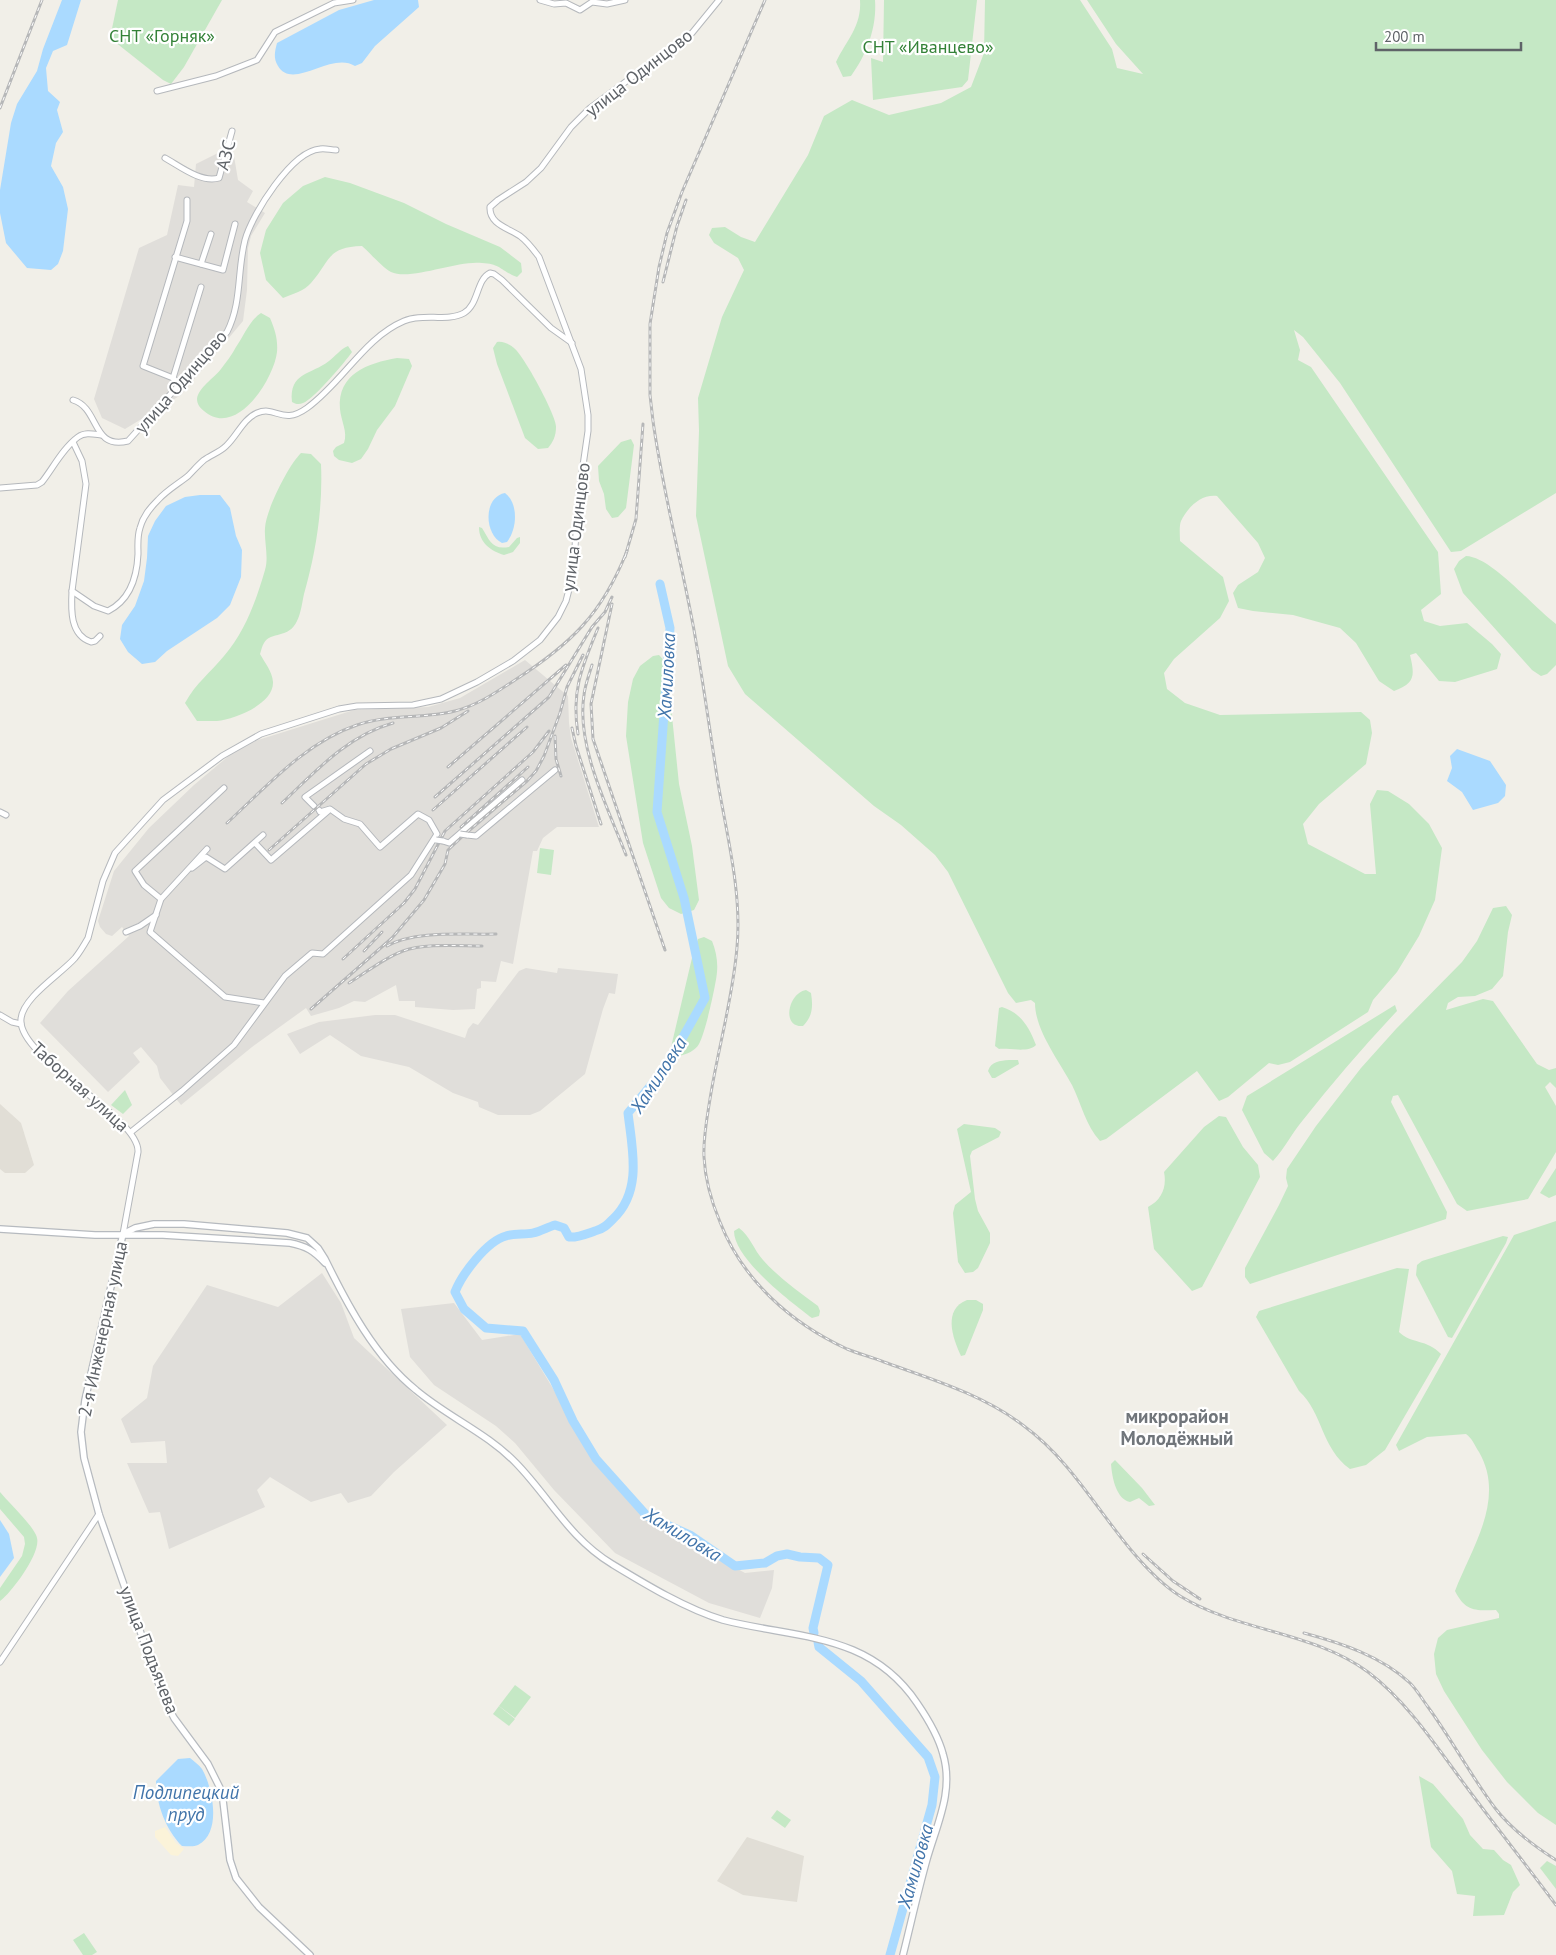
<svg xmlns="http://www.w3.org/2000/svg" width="1556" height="1955" font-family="'PT Sans',sans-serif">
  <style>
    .industrial { fill: #e0deda }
    .education { fill: #e1ded6 }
    .green { fill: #c5e8c5 }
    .sand { fill: #fbf3d9 }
    .water { fill: #aadaff }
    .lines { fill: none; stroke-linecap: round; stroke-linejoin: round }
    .river { stroke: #aadaff; stroke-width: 9 }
    .tertiary-casing { stroke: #b5b8bc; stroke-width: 7 }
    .secondary-casing { stroke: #b6babf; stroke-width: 8 }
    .tertiary { stroke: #fff; stroke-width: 5 }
    .secondary { stroke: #fff; stroke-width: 5.5 }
    .rail-casing { stroke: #b6b7b8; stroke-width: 3 }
    .rail { stroke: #fff; stroke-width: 1; stroke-dasharray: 4; stroke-linecap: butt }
    .tertiary-bridge-casing { stroke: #b5b8bc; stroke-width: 7; stroke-linecap: butt }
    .tertiary-bridge { stroke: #fff; stroke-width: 5 }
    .labels { text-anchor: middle; stroke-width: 4.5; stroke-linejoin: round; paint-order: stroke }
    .park-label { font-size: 18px; fill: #348238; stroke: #fff }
    .street-label { font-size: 18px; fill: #5f6368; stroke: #fff }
    .water-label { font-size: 19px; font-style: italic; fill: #4174aa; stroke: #fff }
    .neighbourhood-label { font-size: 19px; font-weight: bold; fill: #70757a; stroke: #fff }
  </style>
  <rect width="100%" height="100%" fill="#f1efe8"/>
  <g class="industrial">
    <path d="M224,150l10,6 4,24 15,11 -6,11 18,11 -14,23 -3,12 -1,42 -4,31 -62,74 -56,34 -23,-11 -8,-19 45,-151 28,-13 11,-50 16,2 2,-23z"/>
    <path d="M525,660l43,36 1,27 2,15 28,89h-42l-14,11 -6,13h-4l-20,113 -12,-3 -5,21 -15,-1v7l-4,1 -2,20 -22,1 -38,-3v-6h-16l-3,-16 -31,17 -11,-1 -15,7 -28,8 -5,-8 -54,39 -71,58 -21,-27 -3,-12 -16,-19 -8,6 7,9 -32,30 -68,-69 28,-32 61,-55 -7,-9 -10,9 -6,-2 -6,-7 -2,-6 16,-50 35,-43 45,-43 37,-31 21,-12 102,-32 74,-3 32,-9z"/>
    <path d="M526,968l31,5 1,-5 60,6 -3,20 -6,-1 -6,16 -18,65 -45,37 -10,4h-32l-19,-8 -1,-5 -25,-9 -44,-26 -48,-11 -31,-21 -30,19 -13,-20 32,-12 56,-7h20l70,23 3,-9 5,-6 5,2 41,-54z"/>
    <path d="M322,1273l19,30 13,35 93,87 -53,47 -23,24 -23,7 -7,-10 -30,9 -41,-25 -13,13 8,17 -96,42 -9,-37 -11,1 -22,-50h40l-2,-22 -34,2 -10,-24 26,-21 6,-32 54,-81 71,22z"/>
    <path d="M454,1303l28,37 38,-6 81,134 46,49 43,26 55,30 29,-3 -2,18 -12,30 -51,-15 -94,-50 -61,-63 -39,-47 -19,-17 -62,-41 -24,-28 -9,-48z"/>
  </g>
  <g class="education">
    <path d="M0,1104l21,19 13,42 -9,8h-20l-5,-4z"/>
    <path d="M747,1837l57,19 -7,46 -54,-7 -26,-14z"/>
  </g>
  <g class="green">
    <path d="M118,0h104l-38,67 -13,17 -8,-4 -53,-42z"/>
    <path d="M860,0h15c2,27 -8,54 -24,76l-8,1 -7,-15c10,-21 26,-36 24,-62z"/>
    <path d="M884,0h93l-9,80 -6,7 -89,13 -2,-42 12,4z"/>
    <path d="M985,0h95l32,49 5,19 26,6 -27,-30 -29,-44h469v493l-95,58 -10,1 -111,-169 -37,-46 -9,-7 6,20 -2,10 13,7 127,185 3,42 -20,16 3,11 16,5 27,-3 25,21 9,10 -4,15 -42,13 -16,-1 -23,-28 -6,2c5,21 5,28 -16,36l-15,-10 -23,-38 -16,-15 -47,-13 -40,-4 -15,-3 -5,-15 5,-8 20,-13 7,-14 -7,-15 -41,-47c-16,-2 -29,11 -36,25 -2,5 -1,14 -1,20l43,36 6,24 -9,17 -46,41 -10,14 3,16 18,14 35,12 141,-3 9,8 2,13 -6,31 -47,40 -16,20 5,20 57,30h11l-6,-70 7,-14 11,1 21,13 20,20 13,24 -7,52 -16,36 -22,36 -24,28 -5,12 -78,50 -12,3 -9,-2 -41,34 -9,4 -22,-30 -91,68 -6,2c-14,-15 -19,-38 -28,-56 -13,-24 -37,-55 -37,-82l-4,-3 -15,3 -8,-10 -60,-121 -13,-17 -34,-30 -27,-19 -129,-112 -17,-28 -32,-150 3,-85 -1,-33 24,-81 22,-47 -6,-12 -24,-15 -5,-8 3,-7 13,-1 16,10 14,5 53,-87 16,-39 28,-16 37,15 52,-12 30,-16 13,-34z"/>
    <path d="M325,177l25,6 54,20 42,21 54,23 21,16 1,9 -5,5c-16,-6 -16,-13 -35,-14 -25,-3 -71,18 -91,9 -8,-4 -22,-20 -29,-26 -35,1 -31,14 -51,37 -7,8 -18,11 -28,15l-17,-18 -6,-27 6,-23 17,-27 20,-17z"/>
    <path d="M261,313l9,5c5,12 8,21 7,34 -3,27 -41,87 -73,59 -4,-3 -7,-7 -7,-12 1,-11 17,-21 24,-30 5,-7 11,-14 15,-22 8,-11 13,-26 25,-34z"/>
    <path d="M497,342c6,-1 12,2 17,6 10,8 42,67 42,79 0,9 -3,15 -8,21l-10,1 -13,-11 -28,-74 -4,-16z"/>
    <path d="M348,346l4,6c-7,10 -38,47 -49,51 -4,2 -8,1 -11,-1 -3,-30 19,-27 37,-41 7,-5 10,-11 19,-15z"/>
    <path d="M397,358l12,1 3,7 -17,40 -18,24 -9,19 -7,10 -9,4 -13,-3 -5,-4 -1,-5 3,-4 8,-4c4,-11 -3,-22 -4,-34 -3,-35 28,-46 57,-51z"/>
    <path d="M631,439l3,6 -8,63 -8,9 -6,1 -6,-9 -2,-15 -5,-13 -1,-15 23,-24z"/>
    <path d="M301,453l10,1 10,10c2,44 -5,88 -17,130 -2,9 -3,19 -7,27 -8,18 -26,10 -33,22 -2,3 -3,8 -4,11 5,9 12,17 13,28 1,22 -38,37 -56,39 -7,0 -13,0 -20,0l-12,-18c11,-20 25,-30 39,-47 21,-24 32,-55 41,-86 4,-13 -1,-28 0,-42 1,-18 23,-62 36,-75z"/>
    <path d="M479,527l3,1c8,13 10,22 27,19l8,-9 3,-1v6l-7,9 -9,3c-13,-4 -25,-12 -25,-28z"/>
    <path d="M1466,556c26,1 67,51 90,68v41l-9,9 -6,2 -9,-6 -69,-77 -9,-24 5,-8z"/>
    <path d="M659,655l11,12 2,49 7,68 13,62 7,54 -5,10 -13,4 -12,-6 -8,-10 -18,-55 -17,-107 2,-34 5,-23 7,-13 13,-10z"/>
    <path d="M540,848l14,2 -3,25 -14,-2z"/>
    <path d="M1506,906l6,9 -4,17 -5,44 -11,13 -17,7 -17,1 -10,6 -2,7 37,-11 10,2 44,63 12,6 7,-2v20l-6,-6 -5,5 11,19v46l-28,47 -61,12 -10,-7 -59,-109 -5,1 -2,6 56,110 -1,7 -196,65 -5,-7v-9l34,-63 9,-19 -2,-8 1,-9 29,-43 45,-58 35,-39 66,-67 15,-21 16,-33z"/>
    <path d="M704,937l8,4c4,10 6,20 5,31 -1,13 -12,62 -18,72 -4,7 -12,10 -20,12l-8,-7 1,-6 20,-85 6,-19z"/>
    <path d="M806,990l5,3c2,13 2,23 -8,33 -22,2 -15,-33 3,-36z"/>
    <path d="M1395,1005l2,6c-33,35 -64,71 -94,109 -11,13 -18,28 -30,41l-9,-8 -22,-43 5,-14z"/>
    <path d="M1002,1007c19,6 27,20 34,38 -7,8 -26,3 -37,4l-4,-3 4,-38z"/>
    <path d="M1009,1060h9l1,4 -24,14h-3l-4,-7c3,-10 12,-10 21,-11z"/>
    <path d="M125,1090l7,15 -9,9 -12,-9z"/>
    <path d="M1219,1116l7,1 17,30 15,18 2,12 -58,110 -10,4 -38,-42 -6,-42c14,-7 19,-20 16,-35l40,-45z"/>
    <path d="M964,1124l31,4 6,4 -2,5 -27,14 -2,5 5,43 3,12 12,22v10l-12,25 -5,4 -8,1 -7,-11 -5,-49 2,-8 16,-13 -14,-63z"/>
    <path d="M1556,1168v27l-7,3 -9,-5z"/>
    <path d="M1556,1221v604l-18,-12 -31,-31 -25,-32 -38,-59 -8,-17 -2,-20 4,-16 9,-8 52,-12v-4l-3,-4c-21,1 -31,1 -41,-19 17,-44 51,-92 24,-139 -4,-6 -7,-14 -13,-18l-39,3 -28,14 -3,-6 118,-210z"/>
    <path d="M739,1228c11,8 15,22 24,32 16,18 35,31 55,46l2,5 -1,5 -7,2c-21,-16 -78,-59 -78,-87z"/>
    <path d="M1503,1236l5,1 -2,6 -54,95 -4,-1 -32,-62 1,-10 5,-4z"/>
    <path d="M1397,1268l12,1 -10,63c12,12 28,7 42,22l-56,96 -19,15 -16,4c-29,-21 -27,-56 -51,-78l-43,-74 3,-6z"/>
    <path d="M967,1300h9l7,4v6l-18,45 -4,1c-9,-19 -18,-47 6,-56z"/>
    <path d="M1115,1460l27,28 13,17 -6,1 -10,-8 -9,4c-14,-3 -18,-25 -19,-38z"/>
    <path d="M0,1492c8,10 35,35 37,46 4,15 -25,54 -37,63v-13l22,-32 3,-12 -1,-7 -24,-28z"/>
    <path d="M515,1685l16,12 -16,21 -16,-12z"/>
    <path d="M499,1706l16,13 -6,7 -16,-12z"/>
    <path d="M1419,1776l14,8 30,35 7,16 13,14 11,1 9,10 8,5 9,20 -7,7 -9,23 -31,1 2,-20 -18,-2 -5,-23 -21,-24z"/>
    <path d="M777,1810l14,10 -6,8 -14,-10z"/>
    <path d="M1547,1861l9,5v23l-16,-21z"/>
    <path d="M84,1933l13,19 -5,3h-9l-10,-15z"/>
  </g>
  <path class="sand" d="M165,1827l11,16 8,6 -6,7 -7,-1 -16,-18v-6z"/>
  <g class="water">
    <path d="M62,0h19l-14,45 -14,6 -7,17 2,23 12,11 -3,8 6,22 -7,11 -5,23 12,21 5,22 -5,42 -5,13 -7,6 -24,-2 -21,-25 -6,-30v-23l11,-67 6,-19 20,-33 6,-22z"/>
    <path d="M374,0h44l1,7 -44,39 -13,17 -7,3c-24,-15 -62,25 -77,0 -5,-8 -3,-15 -1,-23l62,-33z"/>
    <path d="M505,493c14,11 12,36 2,49l-5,1c-18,-9 -19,-46 3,-50z"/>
    <path d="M200,495h20l10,13 6,28 6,14 -1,27 -11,28 -13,13 -50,33 -12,11 -13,2 -14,-12 -8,-13 2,-14 13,-19 9,-25 3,-23 1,-22 7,-15 11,-15 19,-9z"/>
    <path d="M1457,749l33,12 16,24 -1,11 -7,7 -25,7 -11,-18 -15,-11 5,-13 -2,-12z"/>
    <path d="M0,1520l9,14 5,24 -14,19z"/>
    <path d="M190,1758c4,3 9,7 12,11 11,19 20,64 -4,76 -4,2 -11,1 -16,1 -16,-16 -26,-42 -26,-65l22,-22z"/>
  </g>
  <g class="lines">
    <g class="river">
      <path d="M660,584l10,44 -13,184 27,86 21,100 -39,69 -38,46c4,35 15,78 -15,106 -6,6 -10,10 -18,12 -9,3 -18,7 -26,6l-5,-9 -9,-3c-7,2 -14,6 -22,8 -8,2 -18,0 -27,3 -19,5 -44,38 -51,56l9,17 22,19 37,3 31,49 19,41 23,38 51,57 43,19 45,31 30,-3 12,-7 10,-2 13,3 19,1 9,7 -15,63 1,5"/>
      <path d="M818,1642l1,5 42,34 67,76 7,20 -3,28 -42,150"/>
    </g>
    <defs>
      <g id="tertiary">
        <path d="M540,0l14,4 12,-1 14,7 12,-8 15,2 18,-4"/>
        <path d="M157,91l59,-15 41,-16 18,-28 59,-29 19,-3"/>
        <path d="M165,158c16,9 36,25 54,20l13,-47"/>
        <path d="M175,257l48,13 12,-46"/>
        <path d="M201,264l10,-30"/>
        <path d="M173,378l-30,-12 44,-145v-21"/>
        <path d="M180,385l-7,-7 28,-91"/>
        <path d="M73,400c27,8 18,50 55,41l99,-109c15,-29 10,-61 18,-92 7,-26 47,-89 75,-91 5,-1 11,1 16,1"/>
        <path d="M73,442l9,19 4,23 -14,107 22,15 14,5c22,-11 29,-34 30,-57 0,-9 -1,-17 2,-26 3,-12 10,-20 18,-28 9,-10 20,-16 30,-24 5,-5 10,-11 16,-16 7,-5 16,-8 22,-14 11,-10 17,-27 31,-33 19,-8 25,13 50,-5 36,-26 57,-70 97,-87 18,-8 44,1 60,-8 15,-9 12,-33 26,-40l4,1 8,6 49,48 21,15"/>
        <path d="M0,488l37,-3 5,-3c11,-14 21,-34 36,-45 7,-5 15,-3 23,-2"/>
        <path d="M72,591c-1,19 -2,44 19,51l4,-1 5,-5"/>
        <path d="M314,806l-9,-9 65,-46"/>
        <path d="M0,812l6,3"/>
        <path d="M467,835l9,1 79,-66"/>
        <path d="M443,841l6,2 73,-63"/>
        <path d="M255,843l16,17 57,-49"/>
        <path d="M207,849l-46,50 -11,33 75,65 39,6"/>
        <path d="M192,868l14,-11 19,12 38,-34"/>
        <path d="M161,899l-17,-14 -9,-14 89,-83"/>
        <path d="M126,932l14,-6 16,-11"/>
        <path d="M0,1015l12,7 9,2"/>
        <path d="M131,1132l51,-41 52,-46 51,-69 27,-23 11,1 88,-79 26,-41 -8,-14 -11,-6 -38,33 -20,-23 -16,-5 -14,-10 -10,3 -1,-2"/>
        <path d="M123,1234l15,-82c2,-36 -121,-94 -117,-133 2,-22 40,-45 54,-61 5,-6 9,-13 13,-20l15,-57 12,-28 48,-53 59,-44 39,-22 78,-25 18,-3 56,-1 28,-6 36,-17 36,-21 27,-21 18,-23 8,-16 7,-27 6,-81 9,-62v-16l-7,-46 -42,-112c-6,-8 -11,-15 -19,-21 -12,-8 -31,-12 -30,-29l8,-7 28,-18 15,-14 30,-41 19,-19 102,-75 27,-33"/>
        <path d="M0,1662l99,-148"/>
      </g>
      <g id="secondary">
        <path d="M0,1229l95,6h68l127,8c16,3 24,8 35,20"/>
        <path d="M123,1234l12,-6 19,-4h30l103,9 20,5 11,10 7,11c23,47 50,98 91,131 32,27 71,43 100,73 34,35 53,75 96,101 33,20 74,45 111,56 74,19 146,12 194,83 11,16 21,32 26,51 11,37 -6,70 -16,105 -9,32 -16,64 -24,96"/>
        <path d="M123,1234l-38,166 -4,32 3,26 15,56 65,185 10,19 34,46 14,28 8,68 6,18 23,29 51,48"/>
      </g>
    </defs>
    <use href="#tertiary" class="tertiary-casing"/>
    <use href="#secondary" class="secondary-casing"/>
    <use href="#tertiary" class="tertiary"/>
    <use href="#secondary" class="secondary"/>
    <defs>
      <g id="rail">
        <path d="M765,0l-83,192 -15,41 -8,34 -9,57v71l3,26c10,71 28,139 41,209 9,51 16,102 24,153 9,53 24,110 19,164 -4,51 -19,101 -27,152 -3,19 -7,39 -6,58 1,21 8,46 16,65 23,59 71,101 127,127 12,5 25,8 37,13 47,17 100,33 140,64 45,33 72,82 107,124 15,18 30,34 49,46 59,36 132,35 188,76 41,31 70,77 100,117 29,39 59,77 88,116"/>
        <path d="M0,108l42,-108"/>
        <path d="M663,282l14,-56 9,-26"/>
        <path d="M625,557l11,-38 7,-95"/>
        <path d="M612,604l-21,100 2,35 72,211"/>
        <path d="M592,665c-3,10 -7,20 -8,30 -8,51 24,113 42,160"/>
        <path d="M572,728l4,18 25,78"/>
        <path d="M578,734c-7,-43 4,-67 20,-106"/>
        <path d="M555,736l1,23 5,17"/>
        <path d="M448,767l118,-102"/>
        <path d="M435,797l114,-100 43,-70 13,-15 7,-15"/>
        <path d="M282,803c34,-32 65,-67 111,-80"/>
        <path d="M433,810l94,-83"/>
        <path d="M227,823c39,-36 79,-81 130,-98 31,-11 66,-6 98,-14 23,-6 40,-18 60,-31 56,-36 87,-66 112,-129"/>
        <path d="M461,827l67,-60"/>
        <path d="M269,850l97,-86 25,-15 50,-21 27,-17"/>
        <path d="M387,946c29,-16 76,-11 109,-12"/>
        <path d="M364,951l18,-19"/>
        <path d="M343,959l61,-56 11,-14 30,-58 88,-79 16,-21"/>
        <path d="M349,983c18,-11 35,-25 54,-32 22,-8 55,-5 79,-5"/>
        <path d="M311,1009l81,-71 32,-38 21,-36 3,-14 17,-16 62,-53 9,-10 8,-15 16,-43 7,-26 16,-32"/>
        <path d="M1143,1554l30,27 27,18"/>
        <path d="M1304,1633c37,10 77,23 106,50 7,7 12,16 18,24 24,33 43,69 67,101 16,21 39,38 61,52"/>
      </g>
    </defs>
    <use href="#rail" class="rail-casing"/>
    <use href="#rail" class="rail"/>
    <defs>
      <g id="tertiary-bridge">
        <path d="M460,834l7,1"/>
        <path d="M436,840l7,1"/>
      </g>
    </defs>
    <use href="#tertiary-bridge" class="tertiary-bridge-casing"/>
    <use href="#tertiary-bridge" class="tertiary-bridge"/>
  </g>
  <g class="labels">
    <g class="park-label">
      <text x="162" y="42">СНТ «Горняк»</text>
      <text x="928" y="53">СНТ «Иванцево»</text>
    </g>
    <g class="street-label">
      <text transform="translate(639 73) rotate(-38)" y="6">улица Одинцово</text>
      <text transform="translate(226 155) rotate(-75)" y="6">АЗС</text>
      <text transform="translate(181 382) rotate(-49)" y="6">улица Одинцово</text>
      <text transform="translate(576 527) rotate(-83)" y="6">улица Одинцово</text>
      <text transform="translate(80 1087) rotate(42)" y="6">Таборная улица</text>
      <text transform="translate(103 1329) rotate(-78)" y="6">2-я Инженерная улица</text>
      <text transform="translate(149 1650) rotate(69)" y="6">улица Подъячева</text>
    </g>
    <g class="water-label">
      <text transform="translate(666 676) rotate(-87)" y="7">Хамиловка</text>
      <text transform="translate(658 1075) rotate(-57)" y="7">Хамиловка</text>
      <text transform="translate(683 1534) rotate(31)" y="7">Хамиловка</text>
      <text x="186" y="1799">Подлипецкий<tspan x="186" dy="22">пруд</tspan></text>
      <text transform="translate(915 1866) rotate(-74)" y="7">Хамиловка</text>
    </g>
    <g class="neighbourhood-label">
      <text x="1177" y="1423">микрорайон<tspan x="1177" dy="22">Молодёжный</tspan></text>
    </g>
  </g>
  <path d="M1376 42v8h145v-8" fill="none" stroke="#5f6368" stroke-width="2.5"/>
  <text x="1384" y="42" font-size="15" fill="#5f6368" stroke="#ffffff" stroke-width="4" paint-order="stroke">200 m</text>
</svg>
